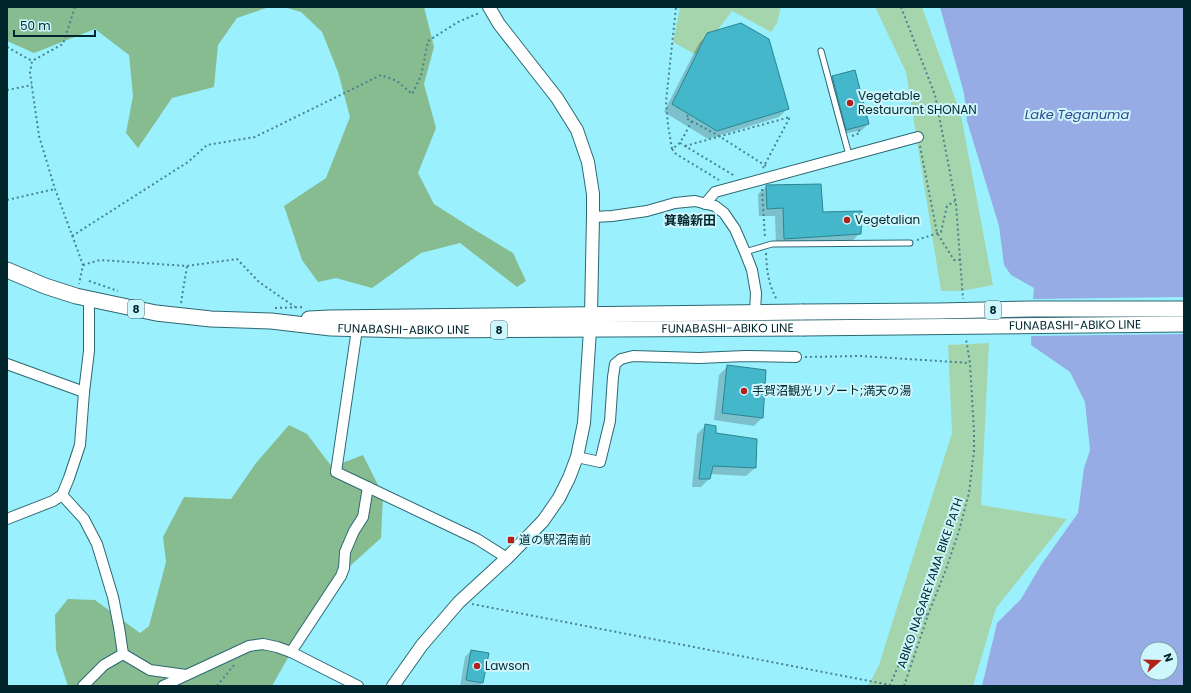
<svg xmlns="http://www.w3.org/2000/svg" width="1191" height="693" font-family="Poppins,'Noto Sans JP',sans-serif">
  <style>
    .green { fill: #a5d5ad }
    .forest { fill: #86bc90 }
    .water { fill: #97abe4; fill-rule: evenodd }
    .pier { fill: #9bf0fe }
    .shadow { fill: #0003 }
    .building { fill: #44b8ca; stroke: #2b8491 }
    .lines { fill: none; stroke-linecap: round; stroke-linejoin: round }
    .service-casing { stroke: #2c6871; stroke-width: 7 }
    .minor-casing { stroke: #2c6871; stroke-width: 12 }
    .tertiary-casing { stroke: #2c6871; stroke-width: 14 }
    .primary-casing { stroke: #2c6871; stroke-width: 17 }
    .path { stroke: #47838c; stroke-width: 2; stroke-dasharray: 2 3; stroke-linecap: butt }
    .service { stroke: #fff; stroke-width: 5 }
    .minor { stroke: #fff; stroke-width: 10 }
    .tertiary { stroke: #fff; stroke-width: 12 }
    .primary { stroke: #fff; stroke-width: 15 }
    .primary-bridge-casing { stroke: #2c6871; stroke-width: 17; stroke-linecap: butt }
    .primary-bridge { stroke: #fff; stroke-width: 15 }
    .poi-dot { fill: #b12219; stroke: #cef6fd; stroke-width: 1.5 }
    .labels { text-anchor: middle; stroke-width: 4; stroke-linejoin: round; paint-order: stroke }
    .shield { fill: #cef6fd; stroke: #3e656b; stroke-width: 1 }
    .shield-label { font-size: 11px; font-weight: bold; fill: #01272c }
    .poi-label { font-size: 12px; fill: #01272c; stroke: #cef6fd; text-anchor: start }
    .street-label { font-size: 12px; fill: #01272c; stroke: #cef6fd }
    .water-label { font-size: 13px; font-style: italic; fill: #35488c; stroke: #cef6fd }
    .neighbourhood-label { font-size: 13px; font-weight: bold; fill: #01272c; stroke: #cef6fd }
  </style>
  <rect width="100%" height="100%" fill="#9bf0fe"/>
  <g class="green">
    <path d="M680,7h101l-4,16 -6,9 -39,-21 -34,45 -25,-14z"/>
    <path d="M875,7h47l39,108 32,170 -31,6h-21l-35,-219z"/>
    <path d="M989,343l-8,162 86,14 -71,89 -23,78h-105l11,-21 73,-232 -4,-88z"/>
  </g>
  <g class="forest">
    <path d="M7,7h262l-32,11 -19,27 -4,42 -42,11 -34,50 -12,-15 7,-37 -4,-41 -34,-26 -61,24 -27,-12z"/>
    <path d="M284,7h140l10,40 -10,37 12,44 -18,45 16,31 36,23 43,26 13,28 -9,6 -57,-44 -39,10 -49,35 -36,-10 -18,4 -16,-22 -18,-54 42,-28 24,-61 -12,-45 -16,-40 -21,-20z"/>
    <path d="M289,425l18,9 25,33 31,-12 20,40 -2,43 -31,28 -17,12 -61,108h-204l-12,-36 -1,-35 13,-16 27,1 45,33 9,-7 17,-64 -3,-25 21,-40 47,2 25,-36z"/>
  </g>
  <path class="water" d="M940,7h244v679h-202l15,-63 24,-24 20,-34 37,-52 6,-45 6,-18 -5,-48 -15,-30 -39,-27 1,-36 2,-21 -23,-13 -7,-10 -5,-39 -32,-105 -3,-28zM1147,649h24v24h-24z"/>
  <path class="pier" d="M1184,297v37l-155,2 2,-37z"/>
  <g class="shadow">
    <path d="M708,34l79,75 -8,8 -71,22 -44,-27 35,-69z"/>
    <path d="M832,77l36,47 -6,6 -22,5 -14,-52z"/>
    <path d="M767,186l55,27 38,20 -8,8 -76,6 -1,-31h-16l-1,-22z"/>
    <path d="M728,366l34,52 -8,8 -40,-6 5,-45z"/>
    <path d="M705,426l50,42 -9,8 -36,-2 -1,5 -8,8h-9l5,-53z"/>
    <path d="M471,651l16,3 -5,29 -3,3h-19l5,-29z"/>
  </g>
  <g class="building">
    <path d="M741,23l28,16 20,70 -72,22 -45,-27 35,-71z"/>
    <path d="M855,70l14,54 -23,6 -14,-54z"/>
    <path d="M821,184l2,28 39,-1 -1,23 -77,5 -1,-31 -16,1 -1,-24z"/>
    <path d="M727,365l39,5 -3,48 -41,-5z"/>
    <path d="M705,424l11,2v7l41,6 -1,29 -43,-2 -3,13h-11z"/>
    <path d="M471,650l18,3 -6,30 -17,-3z"/>
  </g>
  <g class="lines">
    <defs>
      <g id="service">
        <path d="M821,51l28,104"/>
        <path d="M745,252l27,-8 138,-1"/>
      </g>
      <g id="minor">
        <path d="M705,204l10,-12 203,-55"/>
        <path d="M593,217l19,-1 35,-5 28,-8 20,-2 20,5 9,7 11,16 10,23 7,18 4,23 -1,19"/>
        <path d="M357,329l-21,143 141,67 30,19"/>
        <path d="M7,364l77,28"/>
        <path d="M577,457l23,5 10,-41 3,-44 2,-13 6,-5 12,-3 66,2 46,-2 51,1"/>
        <path d="M62,495l22,24 13,25 16,53 6,30 4,27"/>
        <path d="M7,519l46,-18 9,-6 7,-17 11,-33 4,-53 5,-41v-52"/>
        <path d="M291,652l50,-76 3,-8 1,-16 9,-21 9,-14 5,-30"/>
        <path d="M83,686l21,-21 19,-11 27,16 36,5"/>
        <path d="M163,686l86,-40 14,-2 14,3 14,5 67,34"/>
      </g>
      <path id="tertiary" d="M393,686l29,-41 37,-43 48,-44 36,-37 16,-23 10,-20 8,-21 7,-34 7,-109 2,-97v-23l-5,-32 -11,-32 -20,-32 -58,-74 -10,-17"/>
      <g id="primary">
        <path id="s1" d="M7,270l38,16 31,10 80,17 55,6 60,2 60,7 78,2 394,-2"/>
        <path d="M309,319l21,-1 472,-6"/>
      </g>
    </defs>
    <use href="#service" class="service-casing"/>
    <use href="#minor" class="minor-casing"/>
    <use href="#tertiary" class="tertiary-casing"/>
    <use href="#primary" class="primary-casing"/>
    <g class="path">
      <path d="M75,7l-12,37 -31,17 -2,12 9,63 16,53 28,76 -4,19"/>
      <path d="M901,7l34,88 21,109 7,95"/>
      <path d="M7,47l25,14"/>
      <path d="M7,90l25,-5"/>
      <path d="M688,115l-2,3 33,18 47,30"/>
      <path d="M692,121l-12,22 55,33"/>
      <path d="M852,136l8,-3 -2,-6"/>
      <path d="M680,143l-8,6 4,5 43,26"/>
      <path d="M685,146l105,-29 -27,51"/>
      <path d="M920,146l17,87 17,27h7"/>
      <path d="M672,149l-4,-24 -2,-23 10,-95"/>
      <path d="M762,189l3,49"/>
      <path d="M7,200l48,-11"/>
      <path d="M72,236l116,-74 19,-17 48,-8 126,-62 16,6 15,13 9,-18 7,-35 30,-19 21,-9"/>
      <path d="M917,240l24,-8 6,-26 8,-5"/>
      <path d="M766,253c1,19 2,30 11,47"/>
      <path d="M83,265l17,-5 87,6 50,-7 22,23 36,25"/>
      <path d="M89,281l29,10"/>
      <path d="M181,303l6,-37"/>
      <path d="M275,308l30,-1"/>
      <path d="M805,357l56,-1 109,7"/>
      <path d="M472,604l418,81 24,-55 14,-17"/>
      <path d="M217,686l17,-21"/>
      <path d="M904,686l25,-74 16,-40 14,-41 10,-38 5,-42v-19l-4,-69 -4,-24"/>
    </g>
    <use href="#service" class="service"/>
    <use href="#minor" class="minor"/>
    <use href="#tertiary" class="tertiary"/>
    <use href="#primary" class="primary"/>
    <defs>
      <g id="primary-bridge">
        <path d="M802,312l137,-1 93,-2h152"/>
        <path id="s2" d="M803,328l381,-4"/>
      </g>
    </defs>
    <use href="#primary-bridge" class="primary-bridge-casing"/>
    <use href="#primary-bridge" class="primary-bridge"/>
  </g>
  <g class="poi-dot">
    <circle cx="850" cy="103" r="4"/>
    <circle cx="847" cy="220" r="4"/>
    <circle cx="744" cy="391" r="4"/>
    <rect x="507" y="536" width="8" height="8" rx="2"/>
    <circle cx="477" cy="666" r="4"/>
  </g>
  <g class="labels">
    <g class="shield">
      <rect x="128" y="300" width="16" height="18" rx="3"/>
      <rect x="985" y="301" width="16" height="18" rx="3"/>
      <rect x="491" y="321" width="16" height="18" rx="3"/>
    </g>
    <g class="shield-label">
      <text x="136" y="313">8</text>
      <text x="993" y="314">8</text>
      <text x="499" y="334">8</text>
    </g>
    <g class="poi-label">
      <text x="858" y="100">Vegetable<tspan x="858" dy="14">Restaurant SHONAN</tspan></text>
      <text x="855" y="224">Vegetalian</text>
      <text x="752" y="395">手賀沼観光リゾート;満天の湯</text>
      <text x="519" y="544">道の駅沼南前</text>
      <text x="485" y="670">Lawson</text>
    </g>
    <g class="street-label">
      <text dy="4" stroke="none"><textPath href="#s2" startOffset="272">FUNABASHI-ABIKO LINE</textPath></text>
      <text dy="4" stroke="none"><textPath href="#s1" startOffset="404">FUNABASHI-ABIKO LINE</textPath></text>
      <text dy="4" stroke="none"><textPath href="#s1" startOffset="728">FUNABASHI-ABIKO LINE</textPath></text>
      <text transform="translate(930 583) rotate(-71)" y="4">ABIKO NAGAREYAMA BIKE PATH</text>
    </g>
    <g class="water-label">
      <text x="1077" y="119">Lake Teganuma</text>
    </g>
    <g class="neighbourhood-label">
      <text x="690" y="225">箕輪新田</text>
    </g>
  </g>
  <rect width="1191" height="693" fill="none" stroke="#01272c" stroke-width="16"/>
  <g transform="translate(1159 661) rotate(70)"><circle r="19" fill="#cef6fd" stroke="#7ca3a9"/>
  <path d="M0-3L7 15L0 10L-7 15Z" fill="#b12219"/>
  <text y="-6" font-size="11" font-weight="bold" text-anchor="middle" fill="#01272c">N</text>
  </g>
  <path d="M14 30v6h81v-6" fill="none" stroke="#01272c" stroke-width="2"/>
  <text x="20" y="30" font-size="12" fill="#01272c" stroke="#cef6fd" stroke-width="3" paint-order="stroke">50 m</text>
</svg>
